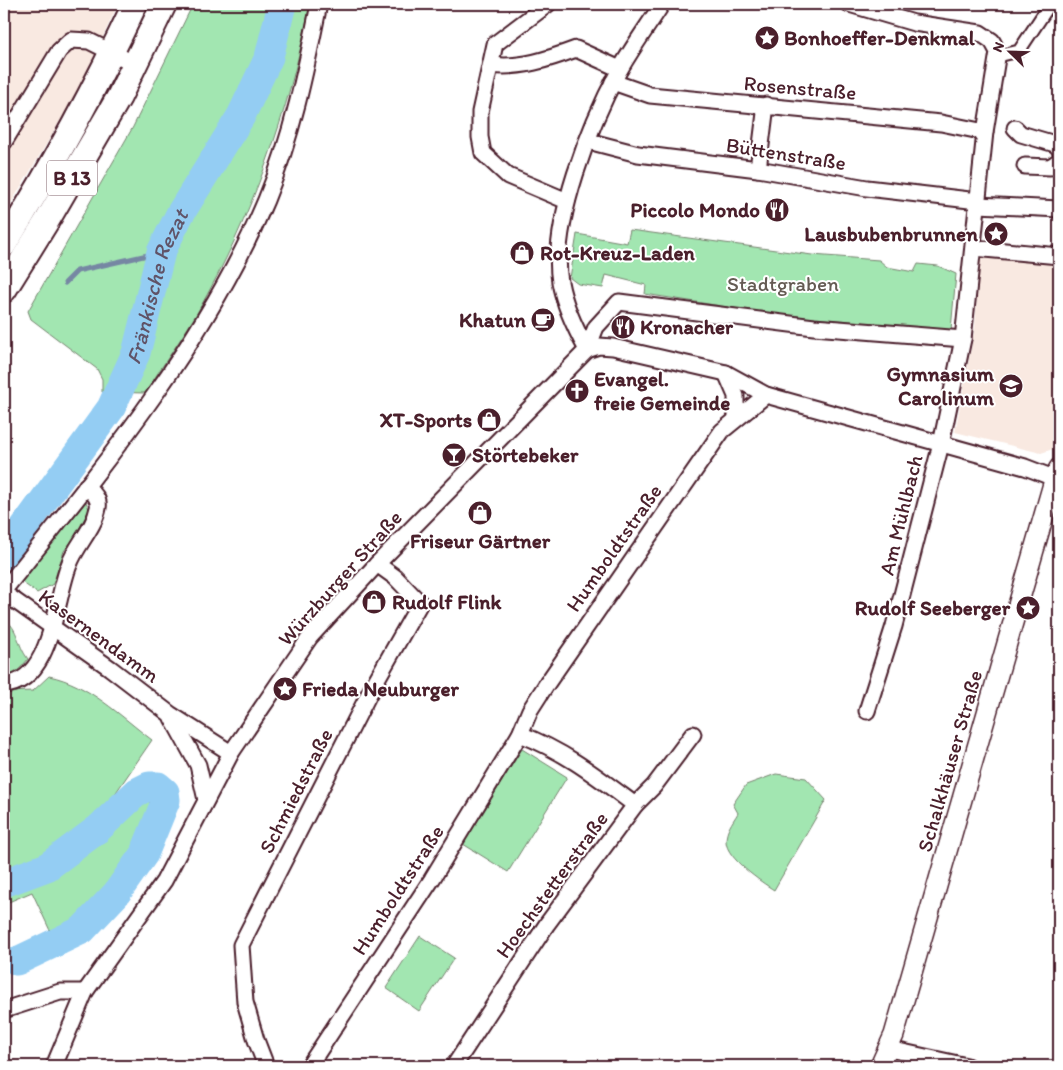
<svg xmlns="http://www.w3.org/2000/svg" width="1063" height="1070" font-family="Itim,sans-serif">
  <style>
    .built { fill: #f9e9e1 }
    .green { fill: #a2e6b1; stroke: #76826e }
    .lines { fill: none; stroke-linecap: round; stroke-linejoin: round }
    .stream { stroke: #7687a3; stroke-width: 5 }
    .river { stroke: #94cdf3; stroke-width: 29 }
    .pedestrian-casing { stroke: #4a1f2b; stroke-width: 15 }
    .minor-casing { stroke: #4a1f2b; stroke-width: 19 }
    .tertiary-casing { stroke: #4a1f2b; stroke-width: 22 }
    .primary-casing { stroke: #4a1f2b; stroke-width: 28 }
    .pedestrian { stroke: #fff; stroke-width: 11 }
    .minor { stroke: #fff; stroke-width: 15 }
    .tertiary { stroke: #fff; stroke-width: 19 }
    .primary { stroke: #fff; stroke-width: 24 }
    .labels { text-anchor: middle; stroke-width: 4; stroke-linejoin: round; paint-order: stroke }
    .shield { fill: #fff; stroke: #80626b; stroke-width: 1 }
    .shield-label { font-size: 20px; font-weight: bold; fill: #4a1f2b }
    .poi-label { font-size: 21px; font-weight: bold; fill: #4a1f2b; stroke: #fff; text-anchor: start }
    .street-label { font-size: 21px; fill: #4a1f2b; stroke: #fff }
    .park-label { font-size: 21px; fill: #645b53; stroke: #fff }
    .water-label { font-size: 22px; font-style: italic; fill: #605367; stroke: #fff }
  </style>
  <rect width="100%" height="100%" fill="#fff"/>
  <filter id="ink" filterUnits="userSpaceOnUse"><feTurbulence type="fractalNoise" baseFrequency=".02" numOctaves="2"/><feDisplacementMap in="SourceGraphic" scale="10" xChannelSelector="R" yChannelSelector="G"/><feConvolveMatrix kernelMatrix="1 2 1 2 8 2 1 2 1" color-interpolation-filters="sRGB"/></filter>
  <g filter="url(#ink)">
    <g class="built">
      <path d="M4,4h114l-40,87 -74,124z"/>
      <path d="M980,256l79,7v176l-6,10 -12,4 -86,-21 20,-105z"/>
    </g>
    <g class="green">
      <path d="M193,4h117c-21,108 -58,213 -113,309 -16,27 -35,53 -52,80l-43,-1v-13l-5,-10 -66,-50 -3,-8 105,-184z"/>
      <path d="M630,230l182,25 67,5 8,7 27,5 4,-8 20,2 18,8 -5,56 -173,-15 -133,-21 1,-9 -40,-10 -3,13 -25,-4 -8,-6 7,-44 50,9z"/>
      <path d="M81,502h5l4,9 -9,18 -17,22 -11,33 -16,9 -18,-13z"/>
      <path d="M4,618c16,13 12,25 24,41 -7,9 -13,16 -24,17z"/>
      <path d="M49,676c40,8 71,40 103,64l-44,64 -63,54 -33,16 -8,1v-183l29,-1z"/>
      <path d="M522,749l45,28 -59,95 -45,-28z"/>
      <path d="M776,774l30,4 20,22 -52,90c-13,-8 -48,-32 -48,-49 0,-11 6,-18 12,-28l-5,-9 13,-19z"/>
      <path d="M148,800l5,7 -12,39 -64,78 -24,13 -21,-45 -28,12v-13l61,-23 74,-66z"/>
      <path d="M420,936l34,22 -35,53 -33,-23z"/>
    </g>
    <g class="lines">
      <path class="stream" d="M65,283l12,-12 84,-19"/>
      <g class="river">
        <path id="s1" d="M4,555l107,-147 25,-55 25,-101 19,-38 61,-98 28,-59 13,-53"/>
        <path d="M4,883l43,-16 51,-38 39,-37 12,-6h9l7,6 1,8 -22,54 -28,40 -34,36 -65,31"/>
      </g>
      <defs>
        <path id="pedestrian" d="M998,56l21,-5 31,-47"/>
        <g id="minor">
          <path d="M548,4l-53,40 -15,68v25l3,16 25,23 59,25"/>
          <path d="M849,4l65,19 66,10 12,8 6,11 -13,80 -22,207 -22,105 -47,182 -27,85"/>
          <path d="M491,65c29,4 58,-6 85,-16l44,20"/>
          <path d="M613,82l37,13 291,28 44,9"/>
          <path d="M1015,128l6,6 34,10 4,4"/>
          <path d="M588,141l50,13 120,15 109,19 111,13"/>
          <path d="M4,142l55,-91 12,-11 18,1 46,23"/>
          <path d="M1025,166l25,1 9,-6"/>
          <path d="M758,169l8,-64"/>
          <path d="M978,205l81,4"/>
          <path d="M974,248l85,8"/>
          <path d="M587,350l12,-4 14,1 113,26 40,22 259,72 34,13"/>
          <path d="M587,350c-11,-20 -23,-46 -27,-68 -10,-57 31,-160 59,-211 13,-23 29,-45 43,-67"/>
          <path d="M726,373l10,23v23"/>
          <path d="M4,590c96,-120 202,-247 262,-390 26,-63 40,-130 53,-196"/>
          <path d="M4,593l106,75 60,46 61,39"/>
          <path d="M4,685c48,-3 51,-85 65,-120 7,-20 25,-36 29,-57 2,-10 -6,-16 -12,-22"/>
          <path d="M172,718l26,47 8,35"/>
          <path d="M520,734c46,18 76,42 115,71"/>
          <path d="M4,1010l56,-18h25"/>
          <path d="M889,1049l78,17"/>
          <path d="M54,1066l31,-74 79,-111 67,-128 79,-116 67,-73 210,-214 9,-23 23,-25 195,25 149,12"/>
          <path d="M266,1066l-10,-26 -11,-38 -4,-57 132,-259 47,-83 -25,-26 -18,-13"/>
          <path d="M309,1066l123,-187 88,-145 10,-24 16,-25 176,-254 44,-36"/>
          <path d="M454,1066l93,-142 88,-119 19,-19 39,-52"/>
        </g>
        <path id="tertiary" d="M880,1066l14,-31 161,-558 4,-9"/>
        <g id="primary">
          <path d="M4,245c48,-77 92,-158 131,-241"/>
          <path d="M4,290l44,-71 71,-122 45,-93"/>
        </g>
      </defs>
      <use href="#pedestrian" class="pedestrian-casing"/>
      <use href="#minor" class="minor-casing"/>
      <use href="#tertiary" class="tertiary-casing"/>
      <use href="#primary" class="primary-casing"/>
      <use href="#pedestrian" class="pedestrian"/>
      <use href="#minor" class="minor"/>
      <use href="#tertiary" class="tertiary"/>
      <use href="#primary" class="primary"/>
    </g>
  </g>
  <defs>
    <symbol id="sight-disc" viewBox="-11 -11 22 22"><circle r="9.5" fill="#4a1f2b" stroke="#fff"/><path d="M0-6L1.8-2.2L6-1.7L2.9 1.2L3.7 5.4L0 3.3L-3.7 5.4L-2.9 1.2L-6-1.7L-1.8-2.2Z" fill="#fff"/></symbol>
    <symbol id="restaurant-disc" viewBox="-11 -11 22 22"><circle r="9.5" fill="#4a1f2b" stroke="#fff"/><path d="M-5-6h1v4h1v-4h1v4h1v-4h1v5L-1.5 .5V6h-2V.5L-5-1ZM5-6V6H3V1.5H1.5Q1.5-4 5-6Z" fill="#fff"/></symbol>
    <symbol id="shop-disc" viewBox="-11 -11 22 22"><circle r="9.5" fill="#4a1f2b" stroke="#fff"/><path d="M-5-2.5h2.3a2.7 3.5 0 0 1 5.4 0H5L5.5 6h-11ZM-1.5-2.5h3a1.5 2.3 0 0 0-3 0Z" fill="#fff"/></symbol>
    <symbol id="cafe-disc" viewBox="-11 -11 22 22"><circle r="9.5" fill="#4a1f2b" stroke="#fff"/><path d="M-5.5-4.5H6V0H3Q3 3.5 0 3.5H-2.5Q-5.5 3.5-5.5 0ZM3-3.2v2h1.7v-2ZM-6 4.5H4V6H-6Z" fill="#fff"/></symbol>
    <symbol id="school-disc" viewBox="-11 -11 22 22"><circle r="9.5" fill="#4a1f2b" stroke="#fff"/><path d="M0-5L7-2L0 1L-7-2ZM-4 1L0 2.5L4 1V4Q0 6-4 4Z" fill="#fff"/></symbol>
    <symbol id="church-disc" viewBox="-11 -11 22 22"><circle r="9.5" fill="#4a1f2b" stroke="#fff"/><path d="M-1.2-6h2.4v3.5h3.3v2.4h-3.3V6h-2.4V-.1h-3.3v-2.4h3.3Z" fill="#fff"/></symbol>
    <symbol id="bar-disc" viewBox="-11 -11 22 22"><circle r="9.5" fill="#4a1f2b" stroke="#fff"/><path d="M-6-5H6L.8 .8V4.5H3.5V6h-7V4.5H-.8V.8Z" fill="#fff"/></symbol>
  </defs>
  <g fill-rule="evenodd">
    <use href="#sight-disc" x="753" y="24" width="28" height="28"/>
    <use href="#restaurant-disc" x="763" y="196" width="28" height="28"/>
    <use href="#sight-disc" x="982" y="220" width="28" height="28"/>
    <use href="#shop-disc" x="508" y="239" width="28" height="28"/>
    <use href="#cafe-disc" x="529" y="306" width="28" height="28"/>
    <use href="#restaurant-disc" x="609" y="313" width="28" height="28"/>
    <use href="#school-disc" x="997" y="372" width="28" height="28"/>
    <use href="#church-disc" x="563" y="377" width="28" height="28"/>
    <use href="#shop-disc" x="475" y="406" width="28" height="28"/>
    <use href="#bar-disc" x="440" y="441" width="28" height="28"/>
    <use href="#shop-disc" x="466" y="499" width="28" height="28"/>
    <use href="#shop-disc" x="360" y="588" width="28" height="28"/>
    <use href="#sight-disc" x="1014" y="594" width="28" height="28"/>
    <use href="#sight-disc" x="271" y="675" width="28" height="28"/>
  </g>
  <g class="labels">
    <rect class="shield" x="47" y="160.5" width="50" height="35" rx="4"/>
    <g class="shield-label">
      <text x="72" y="185">B 13</text>
    </g>
    <g class="poi-label">
      <text x="784" y="45">Bonhoeffer-Denkmal</text>
      <text x="760" y="217" text-anchor="end">Piccolo Mondo</text>
      <text x="978" y="241" text-anchor="end">Lausbubenbrunnen</text>
      <text x="540" y="260">Rot-Kreuz-Laden</text>
      <text x="526" y="327" text-anchor="end">Khatun</text>
      <text x="640" y="334">Kronacher</text>
      <text x="994" y="381" text-anchor="end">Gymnasium<tspan x="994" dy="24">Carolinum</tspan></text>
      <text x="594" y="386">Evangel.<tspan x="594" dy="24">freie Gemeinde</tspan></text>
      <text x="472" y="427" text-anchor="end">XT-Sports</text>
      <text x="472" y="462">Störtebeker</text>
      <text x="480" y="548" text-anchor="middle">Friseur Gärtner</text>
      <text x="392" y="609">Rudolf Flink</text>
      <text x="1010" y="615" text-anchor="end">Rudolf Seeberger</text>
      <text x="302" y="696">Frieda Neuburger</text>
    </g>
    <g class="street-label">
      <text transform="translate(800 88) rotate(5)" y="7">Rosenstraße</text>
      <text transform="translate(786 154) rotate(9)" y="7">Büttenstraße</text>
      <text transform="translate(901 515) rotate(-76)" y="7">Am Mühlbach</text>
      <text transform="translate(614 548) rotate(-55)" y="7">Humboldtstraße</text>
      <text transform="translate(340 578) rotate(-48)" y="7">Würzburger Straße</text>
      <text transform="translate(99 636) rotate(36)" y="7">Kasernendamm</text>
      <text transform="translate(950 761) rotate(-74)" y="7">Schalkhäuser Straße</text>
      <text transform="translate(296 791) rotate(-63)" y="7">Schmiedstraße</text>
      <text transform="translate(552 885) rotate(-54)" y="7">Hoechstetterstraße</text>
      <text transform="translate(398 890) rotate(-57)" y="7">Humboldtstraße</text>
    </g>
    <g class="park-label">
      <text x="783" y="291">Stadtgraben</text>
    </g>
    <g class="water-label">
      <text dy="8" stroke="none"><textPath href="#s1" startOffset="312">Fränkische Rezat</textPath></text>
    </g>
  </g>
  <rect width="1063" height="1070" fill="none" stroke="#fff" stroke-width="20"/>
  <rect x="10" y="10" width="1043" height="1050" fill="none" stroke="#4a1f2b" stroke-width="2" filter="url(#ink)"/>
  <g transform="translate(1010 52) rotate(293)" stroke="#ffffff" stroke-width="4" paint-order="stroke">
  <path d="M0-4L9 19L0 12L-9 19Z" fill="#4a1f2b"/>
  <text y="-8" font-size="14" font-weight="bold" text-anchor="middle" fill="#4a1f2b">N</text>
  </g>
</svg>
